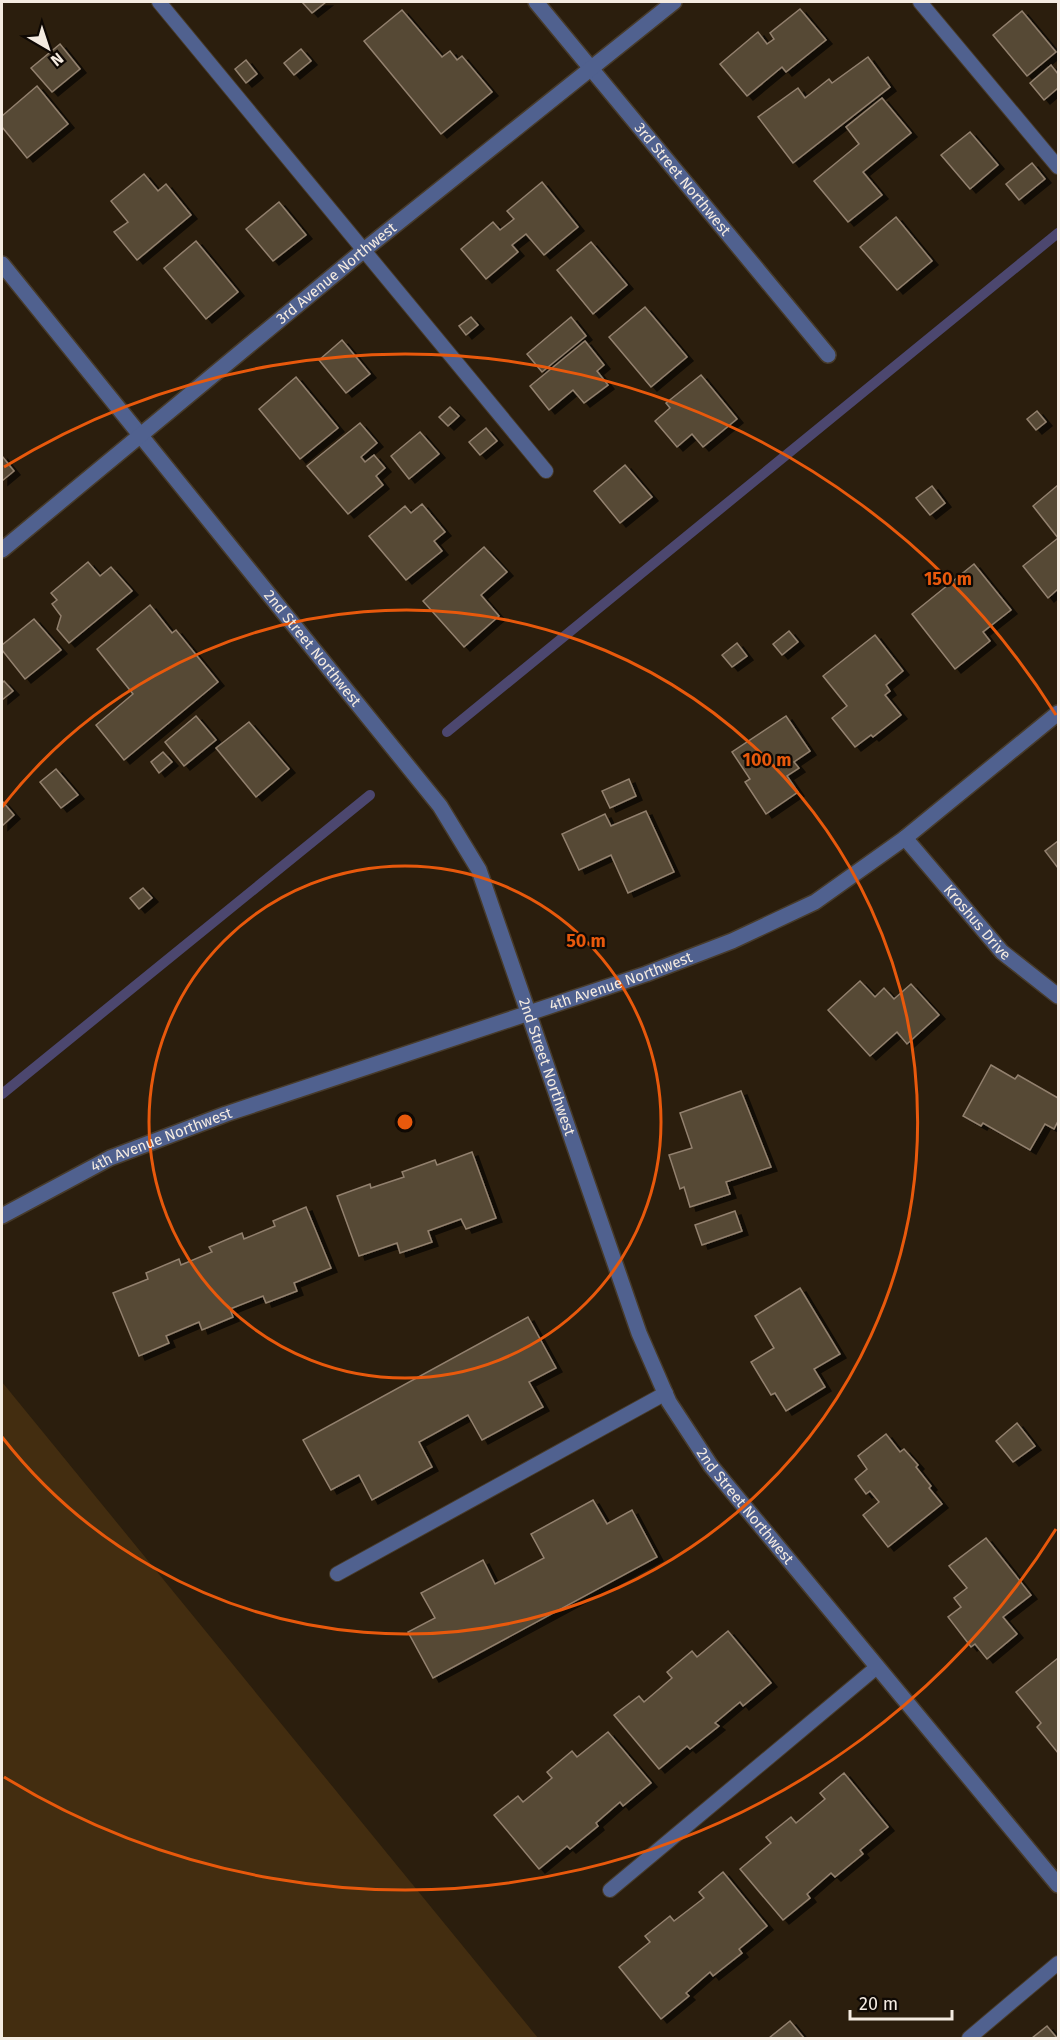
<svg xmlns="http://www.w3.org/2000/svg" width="1060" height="2040" font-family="'Fira Sans',sans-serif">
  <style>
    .green { fill: #432d10 }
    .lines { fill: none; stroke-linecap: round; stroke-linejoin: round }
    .stream { stroke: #4c476f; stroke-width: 10 }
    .building { fill: #574836; stroke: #92816e; stroke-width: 1.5; filter: url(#shadow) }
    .service-casing { stroke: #473b2b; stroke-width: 16 }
    .minor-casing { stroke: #473b2b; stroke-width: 18 }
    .service { stroke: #50618f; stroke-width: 14 }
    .minor { stroke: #50618f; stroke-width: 15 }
    .ring { fill: none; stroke: #e8590c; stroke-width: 3 }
    .labels { text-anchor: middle; stroke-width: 4.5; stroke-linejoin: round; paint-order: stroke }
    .street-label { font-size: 15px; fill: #f4ebe1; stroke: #0f0904 }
    .centre { fill: #e8590c; stroke: #0f0904; stroke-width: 3 }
    .ring-label { font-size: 18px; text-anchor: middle; font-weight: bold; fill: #e8590c; stroke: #0f0904; stroke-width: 4.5; stroke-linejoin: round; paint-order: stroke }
  </style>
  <defs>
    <filter id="shadow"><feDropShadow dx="6" dy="4" stdDeviation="0" flood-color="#0009"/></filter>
  </defs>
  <rect width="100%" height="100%" fill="#2b1e0d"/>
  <path class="green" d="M2,1382l536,656h-536z"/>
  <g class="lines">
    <g class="stream">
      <path d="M447,732l611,-499"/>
      <path d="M2,1094l368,-299"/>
    </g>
  </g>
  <g class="building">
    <path d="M302,2h24l-14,11z"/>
    <path d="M800,9l26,31 -40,32 -4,-5 -35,29 -27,-32 38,-32 9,12 7,-5 -4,-6z"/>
    <path d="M402,10l40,47 8,-6 7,9 5,-4 30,36 -51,42 -77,-93z"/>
    <path d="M1022,11l34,41 -29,24 -34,-41z"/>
    <path d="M60,44l20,25 -28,23 -21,-24z"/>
    <path d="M301,49l10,12 -17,14 -10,-12z"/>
    <path d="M868,57l22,30 -97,76 -35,-46 40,-29 7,10 24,-19 3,4z"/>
    <path d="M246,60l11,14 -11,9 -11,-14z"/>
    <path d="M1051,65l7,9v14l-14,12 -14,-17z"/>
    <path d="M37,86l31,38 -41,34 -25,-31v-11z"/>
    <path d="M882,98l29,35 -48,39 19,23 -34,27 -34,-41 45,-37 -13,-17z"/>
    <path d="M970,132l28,33 -28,24 -29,-34z"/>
    <path d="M1032,163l13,16 -26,21 -13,-16z"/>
    <path d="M144,174l14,17 8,-7 25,31 -54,45 -23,-28 14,-10 -17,-21z"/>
    <path d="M542,182l36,45 -34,28 -18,-21 -14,11 6,7 -32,27 -25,-30 32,-27 7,8 14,-11 -7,-8z"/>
    <path d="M279,202l27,33 -33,26 -27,-32z"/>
    <path d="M896,217l36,44 -35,29 -37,-43z"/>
    <path d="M196,241l42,51 -32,27 -42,-51z"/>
    <path d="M591,242l36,43 -34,29 -36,-44z"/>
    <path d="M645,307l42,50 -36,30 -42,-50z"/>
    <path d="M471,317l7,8 -12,10 -7,-9z"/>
    <path d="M571,317l15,19 -44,36 -15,-18z"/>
    <path d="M342,340l28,34 -24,19 -27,-33z"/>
    <path d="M585,341l19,24 -7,6 11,14 -24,18 -11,-13 -24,20 -19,-24z"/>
    <path d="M701,375l36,44 -34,28 -11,-13 -15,13 -22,-26 15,-13 -4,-5z"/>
    <path d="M296,377l42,51 -38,31 -41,-50z"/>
    <path d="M450,407l9,9 -11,10 -9,-9z"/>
    <path d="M1037,411l9,11 -10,8 -9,-11z"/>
    <path d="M360,423l17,20 -16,14 4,5 9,-7 11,13 -9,8 7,9 -35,29 -41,-48z"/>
    <path d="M486,428l11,13 -17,14 -11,-13z"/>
    <path d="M420,432l19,22 -30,25 -18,-23z"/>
    <path d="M2,456l12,15 -12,10z"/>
    <path d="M625,465l27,32 -32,26 -26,-32z"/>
    <path d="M1058,485v104l-10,9 -25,-32 35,-28 -25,-32z"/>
    <path d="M932,486l13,17 -15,12 -14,-17z"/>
    <path d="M422,504l23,28 -11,9 8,10 -36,29 -37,-44 36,-30 6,7z"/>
    <path d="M484,547l23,25 -26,23 18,21 -35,31 -41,-46z"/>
    <path d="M88,562l12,14 11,-9 21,24 -63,52 -12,-14 4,-13 -9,-12 5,-4 -6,-7z"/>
    <path d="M974,564l37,46 -28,22 7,9 -35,28 -43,-55z"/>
    <path d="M150,605l22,28 4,-3 42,52 -94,78 -28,-35 37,-31 -36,-45z"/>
    <path d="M34,619l27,31 -36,29 -23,-29v-5z"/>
    <path d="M789,631l9,11 -16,13 -9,-11z"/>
    <path d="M875,635l28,36 -17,14 4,6 -5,4 16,20 -28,22 -2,-2 -16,12 -23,-29 15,-12 -24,-30z"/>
    <path d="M737,643l10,13 -15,11 -10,-12z"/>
    <path d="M4,681l9,10 -11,9v-17z"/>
    <path d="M196,716l20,24 -32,26 -19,-24z"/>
    <path d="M786,716l24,35 -16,11 5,6 -12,8 11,16 -32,22 -21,-32 5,-3 -18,-27z"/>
    <path d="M249,722l40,47 -33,28 -40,-49z"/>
    <path d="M163,752l9,10 -13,11 -8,-11z"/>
    <path d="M56,769l22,26 -17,13 -21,-26z"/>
    <path d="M629,779l7,17 -26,12 -8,-17z"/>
    <path d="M3,802l11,13 -12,11v-22z"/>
    <path d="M646,811l28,61 -46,21 -17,-38 -32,15 -17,-36 43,-20 6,12z"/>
    <path d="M1058,841v27l-13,-17z"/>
    <path d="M143,888l9,10 -13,11 -9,-11z"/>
    <path d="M860,981l15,16 9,-9 10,11 17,-15 28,31 -32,29 -10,-12 -27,24 -42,-46z"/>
    <path d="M991,1065l24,14 3,-4 40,23v23l-4,8 -9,-5 -15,26 -47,-27 -2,3 -18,-10z"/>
    <path d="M741,1091l30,76 -45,15 4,12 -40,13 -6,-20 -4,2 -11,-34 23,-7 -12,-35z"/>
    <path d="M472,1152l24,66 -30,11 -5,-10 -33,12 4,11 -32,11 -3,-10 -38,13 -22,-60 33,-12 1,4 33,-11 -2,-5 33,-12 2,5z"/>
    <path d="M306,1207l25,61 -37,15 3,8 -31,12 -3,-7 -33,13 3,8 -31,13 -3,-8 -33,14 3,7 -30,13 -26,-63 35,-14 -2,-6 33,-14 2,6 31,-13 -3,-5 33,-14 2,6 31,-13 -2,-5z"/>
    <path d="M735,1211l7,20 -40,14 -7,-20z"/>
    <path d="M800,1288l40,66 -26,15 11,18 -39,24 -11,-18 -4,2 -20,-33 23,-14 -19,-32z"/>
    <path d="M528,1317l28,51 -27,14 14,25 -61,33 -14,-25 -49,27 13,25 -60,33 -13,-25 -28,15 -28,-50z"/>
    <path d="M1017,1423l18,23 -22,16 -17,-21z"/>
    <path d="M886,1434l14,18 4,-3 14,16 -2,2 15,19 -2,2 13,16 -54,43 -25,-32 16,-13 -9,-11 -4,3 -11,-15 12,-10 -9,-13z"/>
    <path d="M593,1500l14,24 25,-14 25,47 -224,121 -25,-46 27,-14 -14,-25 62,-33 12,24 49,-26 -13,-24z"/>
    <path d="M986,1538l45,57 -28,22 14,17 -30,25 -12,-15 -4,3 -23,-30 13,-10 -7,-9 13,-10 -18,-22z"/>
    <path d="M728,1631l43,52 -28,23 -3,-4 -25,21 4,3 -29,23 -3,-3 -28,23 -45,-54 25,-19 5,6 28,-24 -5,-6 25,-21 5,6z"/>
    <path d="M1058,1658v95l-21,-26 4,-4 -25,-31z"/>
    <path d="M608,1732l43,51 -28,23 -3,-4 -24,21 2,3 -28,23 -3,-3 -28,23 -45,-54 24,-19 5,6 29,-24 -5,-6 25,-21 5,6z"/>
    <path d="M844,1773l44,54 -28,23 3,4 -28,23 -4,-4 -24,21 3,4 -27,22 -43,-51 31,-26 -5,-6 25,-20 5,6 29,-24 -5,-6z"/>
    <path d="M723,1872l44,54 -28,23 3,4 -29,23 -3,-4 -24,21 3,3 -28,23 -42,-52 31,-25 -5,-6 25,-20 4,5 30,-23 -5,-6z"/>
    <path d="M790,2021l14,17h-35z"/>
    <path d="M1047,2026l10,12h-25z"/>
  </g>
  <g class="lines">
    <defs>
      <g id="service">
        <path d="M159,2l387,469"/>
        <path d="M920,2l138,165"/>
        <path d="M337,1574l329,-181"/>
        <path d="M610,1890l267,-223"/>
        <path d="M969,2038l89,-75"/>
      </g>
      <g id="minor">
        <path id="s1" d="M536,2l292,353"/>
        <path id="s2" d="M2,264l438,542 39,64 160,463 30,69 42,64 347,419"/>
        <path id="s3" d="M2,550l362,-300 310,-248"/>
        <path id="s4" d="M905,838l97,114 56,44"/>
        <path id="s5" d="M2,1216l108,-58 116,-44 420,-140 86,-33 83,-39 90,-64 153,-125"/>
      </g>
    </defs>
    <use href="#service" class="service-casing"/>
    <use href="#minor" class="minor-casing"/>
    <use href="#service" class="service"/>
    <use href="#minor" class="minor"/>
  </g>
  <g class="ring">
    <circle cx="405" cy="1122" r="256"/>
    <path d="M2 807A512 512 0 1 1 2 1437"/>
    <path d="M1056 1529A768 768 0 0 1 4 1777M4 467A768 768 0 0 1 1056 715"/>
  </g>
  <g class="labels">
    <g class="street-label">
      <text dy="5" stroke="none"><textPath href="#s1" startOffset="230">3rd Street Northwest</textPath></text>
      <text dy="5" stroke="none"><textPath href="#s3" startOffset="434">3rd Avenue Northwest</textPath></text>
      <text dy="5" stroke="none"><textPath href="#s2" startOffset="494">2nd Street Northwest</textPath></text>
      <text dy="5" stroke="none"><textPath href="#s4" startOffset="111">Kroshus Drive</textPath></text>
      <text dy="5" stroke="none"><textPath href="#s5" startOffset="663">4th Avenue Northwest</textPath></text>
      <text dy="5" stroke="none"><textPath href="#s2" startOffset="980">2nd Street Northwest</textPath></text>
      <text dy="5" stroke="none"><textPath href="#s5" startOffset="177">4th Avenue Northwest</textPath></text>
      <text dy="5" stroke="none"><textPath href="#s2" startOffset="1466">2nd Street Northwest</textPath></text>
    </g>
  </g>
  <circle cx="405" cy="1122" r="9" class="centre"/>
  <g class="ring-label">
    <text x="948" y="585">150 m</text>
    <text x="767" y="766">100 m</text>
    <text x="586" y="947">50 m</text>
  </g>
  <rect width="1060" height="2040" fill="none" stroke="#f4ebe1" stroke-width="6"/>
  <g transform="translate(48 48) rotate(141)" stroke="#0f0904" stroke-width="4.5" paint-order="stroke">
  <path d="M0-4.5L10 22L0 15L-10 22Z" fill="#f4ebe1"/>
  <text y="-9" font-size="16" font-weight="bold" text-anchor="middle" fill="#f4ebe1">N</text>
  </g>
  <path d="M850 2010v9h102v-9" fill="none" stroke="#f4ebe1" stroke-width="3"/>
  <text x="859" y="2010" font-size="18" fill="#f4ebe1" stroke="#0f0904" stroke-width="4.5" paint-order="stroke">20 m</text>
</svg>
